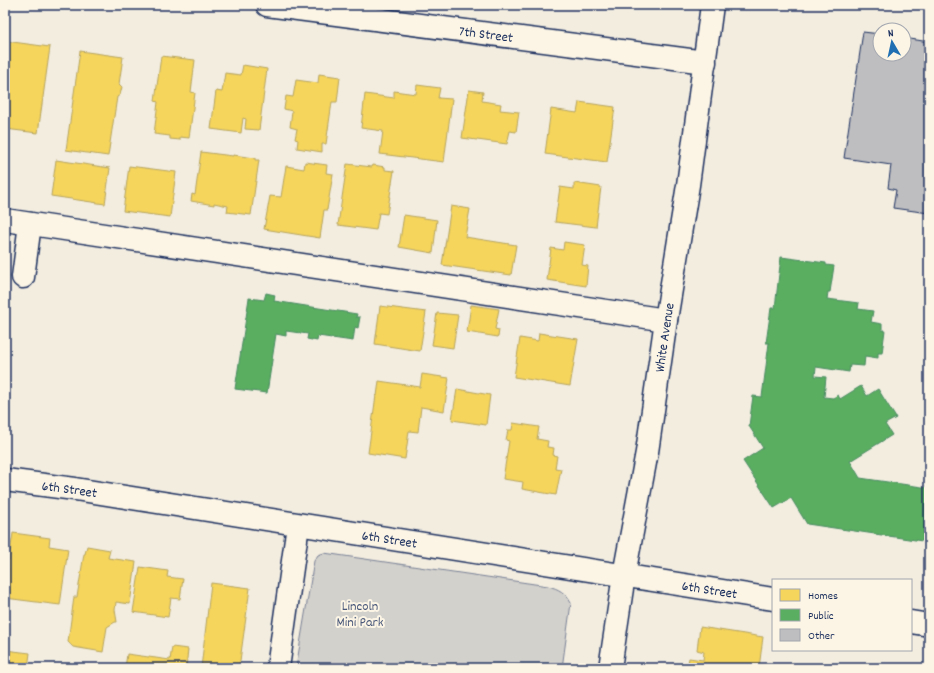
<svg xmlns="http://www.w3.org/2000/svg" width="934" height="673" font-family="Dekko,sans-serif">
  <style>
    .green { fill: #d3d1cc; stroke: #778095 }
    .homes { fill: #f6d55c; stroke: #b4a35d }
    .public { fill: #5aae61; stroke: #478860 }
    .building { fill: #bebec0; stroke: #1b2f5e }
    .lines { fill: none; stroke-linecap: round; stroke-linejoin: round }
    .minor-casing { stroke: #1b2f5e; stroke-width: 25 }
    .major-casing { stroke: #1b2f5e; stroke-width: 25 }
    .minor { stroke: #fcf5e5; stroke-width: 22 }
    .major { stroke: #fcf5e5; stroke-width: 22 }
    .labels { text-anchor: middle; stroke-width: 4; stroke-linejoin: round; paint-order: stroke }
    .street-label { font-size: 14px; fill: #1b2f5e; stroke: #fcf5e5 }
    .park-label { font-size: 14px; fill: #49587a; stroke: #fcf5e5 }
  </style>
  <rect width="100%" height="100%" fill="#f3ede0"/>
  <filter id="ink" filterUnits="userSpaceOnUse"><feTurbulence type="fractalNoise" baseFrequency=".025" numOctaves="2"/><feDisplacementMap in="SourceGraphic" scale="8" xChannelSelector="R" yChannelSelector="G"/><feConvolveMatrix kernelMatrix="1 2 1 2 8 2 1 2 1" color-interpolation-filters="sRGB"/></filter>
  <g filter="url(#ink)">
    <path class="green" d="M324,553l224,33c11,3 17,6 23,17l-9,65h-266l18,-107 4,-6z"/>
    <g class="homes">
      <path d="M5,41l45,6 -12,86 -33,-4z"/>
      <path d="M80,51l43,6 -4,27 3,3 -2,8 -3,2 -9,59 -42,-6z"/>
      <path d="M161,56l34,4 -4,32 4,1 -6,45 -9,-1v3l-10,-1v-3l-16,-2 4,-32 -3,-1z"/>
      <path d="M243,65l24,4 -8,61 -14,-1 1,-10 -3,-1 -2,15 -30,-4 5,-38 6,1 3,-19 16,2z"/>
      <path d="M319,74l21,3 -3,25h-5l-6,42h-4v8l-25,-4 1,-8 -3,-1 2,-10 -7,-2 2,-16 -8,-2 2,-13 7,1 3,-17 22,3z"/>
      <path d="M417,85l23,3 -2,10 14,1 -8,63 -64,-8 3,-23 -22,-3 4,-34 29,4v-7l22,3z"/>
      <path d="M469,90l14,2 -1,9 19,3 -1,6 19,2 -3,20 -6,-1 -3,13 -45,-6z"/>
      <path d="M579,102l36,5 -8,55 -62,-8 6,-45 26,4z"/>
      <path d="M201,152l32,4v-1l22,3v2h4l-8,55 -24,-3 1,-6 -14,-3v2l-23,-4 1,-7 3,1z"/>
      <path d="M56,160l54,8 -5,36 -54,-8z"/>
      <path d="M305,162l22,3 -1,8 7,1 -6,36h-3l-4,28 -56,-9 6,-33 11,1 5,-31 18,3z"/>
      <path d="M347,164l25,3 1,-2 12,2v3l9,1 -7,43 -8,-1 -3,17 -38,-5z"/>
      <path d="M129,166l47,6 -6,45 -47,-6z"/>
      <path d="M574,183l27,4 -5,40 -41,-5 5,-35 14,2z"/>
      <path d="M451,206l19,3 -5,28 51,8 -5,30 -69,-10z"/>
      <path d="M404,215l33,5 -4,33 -34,-6z"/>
      <path d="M564,242l21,3 -3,20 6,1 -2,20 -39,-6 4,-32 12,2z"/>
      <path d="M471,305l28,4 -4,20 4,1 -1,7 -31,-5z"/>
      <path d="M380,306l46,6 -6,39 -45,-7z"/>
      <path d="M437,313l21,2 -5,33 -21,-3z"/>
      <path d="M539,333l39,6 -8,47 -56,-9 6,-39 18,3z"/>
      <path d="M422,374l27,4 -5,33 -23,-4 -3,25 -9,-1 -4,28 -37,-6 8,-58 1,1 2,-15 41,6z"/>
      <path d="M457,389l33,6 -4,30 -34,-5z"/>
      <path d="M513,423l26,4 -2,12 11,2 -1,6 7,1 -1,7 4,1 -2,12 6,1 -5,26 -34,-6 1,-7 -20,-3 6,-38 -3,-1 2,-10h4z"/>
      <path d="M13,533l37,5 -1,8 19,3 -8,56 -55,-7v-12l3,-17h-3v-10l4,1z"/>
      <path d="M87,546l23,4 -2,8 28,4 -6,42 -14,-2 -1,8 2,12h-2l-8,5 -4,25 -30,-5 -5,-5 6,-45h3l7,-43h1z"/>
      <path d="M140,567l28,4 -1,6 16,2 -3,20 -9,-1 -3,19 -35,-5z"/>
      <path d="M211,583l39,5 -11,80h-38z"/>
      <path d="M700,627l63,10 -4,31h-72l2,-10 14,2 1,-8 -7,-2z"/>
      <path d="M172,647l16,2 -2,19h-61l2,-14 43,6z"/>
      <path d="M5,650l25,3 -2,15h-23z"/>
    </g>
    <g class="public">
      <path d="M781,257l45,6v2l8,1 -4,26h-2l-1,7 32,4 -1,6 15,2 -2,11 11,2v6h3l-3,23h-4v5l-13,-2 -1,10 -14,-1 -1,7 -33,-5 -1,9 11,1 -2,20 9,1 5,-3 2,4 21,-13 6,10 11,-7 18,29 -11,6 7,11 -42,26 10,17 69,10v54l-122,-18 -16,-26 -17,10 -31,-47 20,-13 -14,-22 4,-30 9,1 7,-54h-3l5,-35h4z"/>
      <path d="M266,293l9,2 -1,6 83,13 -1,3h4l-2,11 -3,-1 -2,14 -35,-5 -1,5 -10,-2 1,-5 -22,-3v5l-10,-2 -9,59 -32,-4 14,-91 15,2z"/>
    </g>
    <path class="building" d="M863,32l17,2v20h24v-16l25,4v171l-36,-5 3,-18 -8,-2 3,-23 -47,-7z"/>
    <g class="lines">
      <defs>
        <g id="minor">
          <path id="s1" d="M267,5l438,57"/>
          <path d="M5,220l661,100"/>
          <path d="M23,277l7,-53"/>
          <path id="s2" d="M5,480l70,9 698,110"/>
          <path d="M911,622l18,3"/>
          <path d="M278,668l20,-143"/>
        </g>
        <g id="major">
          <path id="s3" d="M610,668l14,-93 23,-123 19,-132 22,-135 24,-180"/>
        </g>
      </defs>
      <use href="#minor" class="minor-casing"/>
      <use href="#major" class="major-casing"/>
      <use href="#minor" class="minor"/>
      <use href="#major" class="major"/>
    </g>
  </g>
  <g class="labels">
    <g class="street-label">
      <text dy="5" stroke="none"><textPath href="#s1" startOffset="221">7th Street</textPath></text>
      <text dy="5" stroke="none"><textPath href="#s3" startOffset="335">White Avenue</textPath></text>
      <text dy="5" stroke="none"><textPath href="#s2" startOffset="65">6th Street</textPath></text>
      <text dy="5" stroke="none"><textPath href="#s2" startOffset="389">6th Street</textPath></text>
      <text dy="5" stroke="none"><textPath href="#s2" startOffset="713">6th Street</textPath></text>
    </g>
    <g class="park-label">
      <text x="360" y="610">Lincoln<tspan x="360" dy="16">Mini Park</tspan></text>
    </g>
  </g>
  <rect width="934" height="673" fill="none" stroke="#fcf5e5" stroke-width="20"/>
  <rect x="10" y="10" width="914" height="653" fill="none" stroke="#1b2f5e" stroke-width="1.5" filter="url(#ink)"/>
  <rect x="772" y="579" width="140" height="72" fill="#fcf5e5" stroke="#a2a6af"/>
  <rect x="780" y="589" width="20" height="12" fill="#f6d55c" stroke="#a2a6af"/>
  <text x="808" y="599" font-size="12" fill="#1b2f5e">Homes</text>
  <rect x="780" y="609" width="20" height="12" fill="#5aae61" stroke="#a2a6af"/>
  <text x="808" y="619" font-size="12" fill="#1b2f5e">Public</text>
  <rect x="780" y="629" width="20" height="12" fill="#bebec0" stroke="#a2a6af"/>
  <text x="808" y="639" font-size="12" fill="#1b2f5e">Other</text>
  <g transform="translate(892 42) rotate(351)"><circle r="19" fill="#fcf5e5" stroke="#a2a6af"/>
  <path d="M0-3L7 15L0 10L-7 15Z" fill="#1f6fb2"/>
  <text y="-6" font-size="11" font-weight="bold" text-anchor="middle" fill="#1b2f5e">N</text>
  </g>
</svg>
